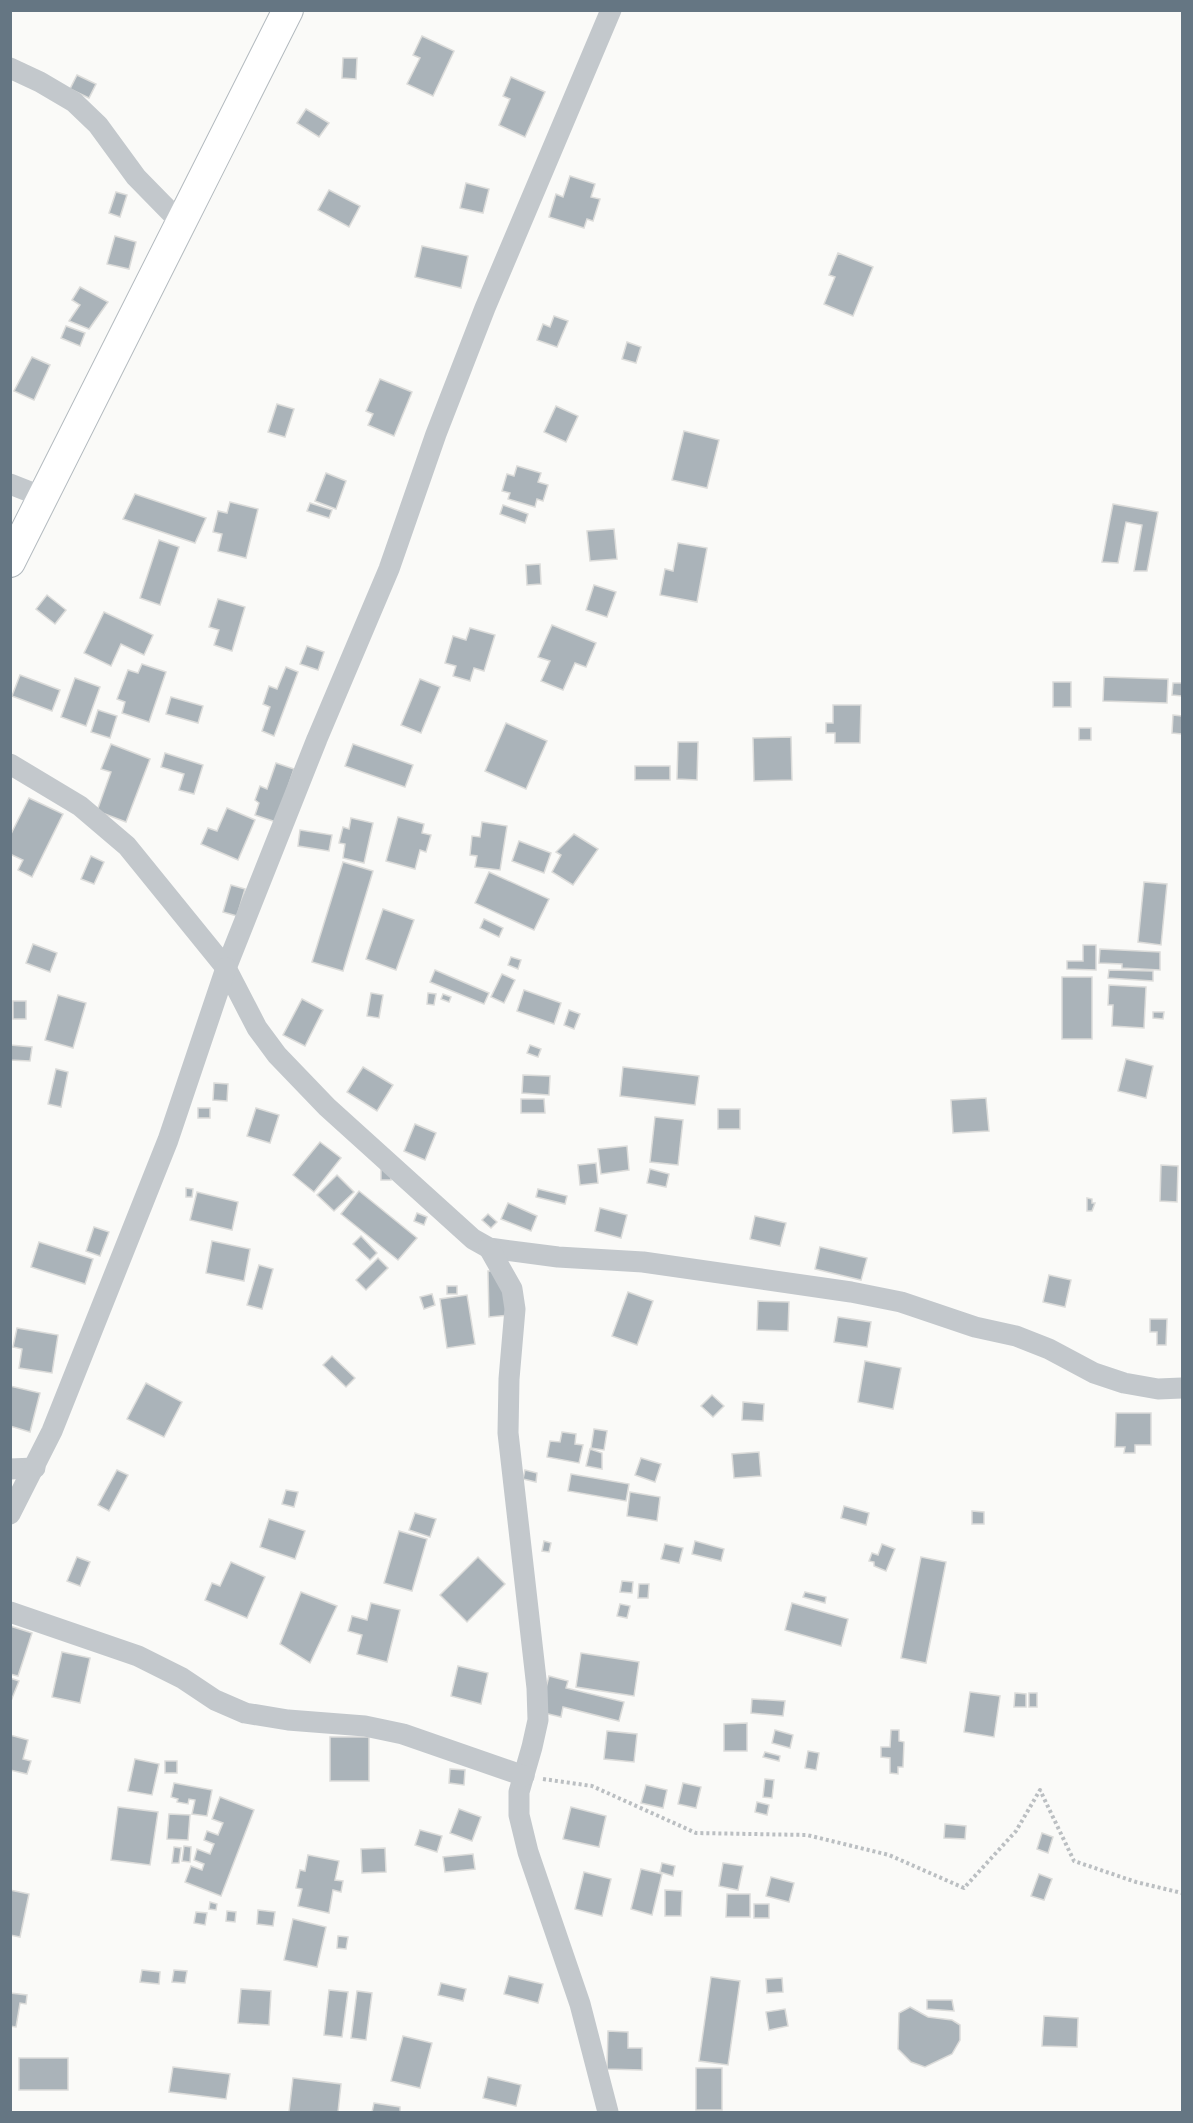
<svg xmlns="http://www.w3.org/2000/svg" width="1193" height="2123" font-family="Cabin,sans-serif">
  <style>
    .building { fill: #aab3b9; stroke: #dcdcda; stroke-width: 1.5 }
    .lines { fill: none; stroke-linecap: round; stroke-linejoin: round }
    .secondary-casing { stroke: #b3babf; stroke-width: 32 }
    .path { stroke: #bbbfc2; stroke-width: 4; stroke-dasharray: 3 3; stroke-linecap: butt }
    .street { stroke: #c3c8cc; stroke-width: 21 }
    .secondary { stroke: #fff; stroke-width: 30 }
  </style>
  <rect width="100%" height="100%" fill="#fafaf8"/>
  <g class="building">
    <path d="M422,36l32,15 -21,45 -26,-12 13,-26 -7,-3z"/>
    <path d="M343,58h14l-1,21 -14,-1z"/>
    <path d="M77,75l19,9 -7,14 -19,-9z"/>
    <path d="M511,77l34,15 -20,45 -26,-12 11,-26 -7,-3z"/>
    <path d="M306,109l23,14 -10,14 -22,-14z"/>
    <path d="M570,176l25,8 -4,13 9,2 -7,22 -6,-2 -3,9 -35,-11 7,-23 7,3z"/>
    <path d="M466,183l23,6 -6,24 -23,-5z"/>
    <path d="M329,190l31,16 -11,21 -31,-17z"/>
    <path d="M116,192l11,3 -7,22 -11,-4z"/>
    <path d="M115,236l21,6 -7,27 -22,-5z"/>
    <path d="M422,246l46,10 -7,32 -46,-11z"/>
    <path d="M838,253l35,14 -20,49 -29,-12 11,-27 -6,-2z"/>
    <path d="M80,287l28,15 -19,27 -20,-8 11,-16 -8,-5z"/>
    <path d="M554,316l14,5 -11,26 -20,-7 6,-16 7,3z"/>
    <path d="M66,326l19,7 -5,13 -19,-8z"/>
    <path d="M627,342l14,5 -5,16 -14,-4z"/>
    <path d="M32,357l18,8 -16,35 -20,-9z"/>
    <path d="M380,379l32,13 -18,44 -26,-11 5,-11 -7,-3z"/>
    <path d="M277,404l17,5 -9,28 -17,-5z"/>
    <path d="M556,406l22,10 -12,26 -22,-10z"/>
    <path d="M684,431l35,9 -12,48 -35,-8z"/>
    <path d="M517,466l24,7 -3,9 10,3 -5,16 -6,-2 -2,8 -27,-8 2,-6 -8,-2 5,-17 7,2z"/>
    <path d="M326,473l20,8 -10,28 -21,-8z"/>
    <path d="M135,494l71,24 -11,25 -72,-24z"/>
    <path d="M230,502l28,7 -12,49 -28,-7 4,-17 -9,-2 5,-21 9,2z"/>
    <path d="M310,503l22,7 -3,8 -22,-7z"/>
    <path d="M1113,504l45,8 -11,59h-13l8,-46 -16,-3 -8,41 -16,-1z"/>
    <path d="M503,505l25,9 -3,9 -25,-9z"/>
    <path d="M614,529l3,30 -27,2 -3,-30z"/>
    <path d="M159,540l20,7 -19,58 -20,-7z"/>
    <path d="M678,543l29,5 -10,54 -37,-7 5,-26 8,2z"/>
    <path d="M540,564l1,20 -14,1 -1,-20z"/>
    <path d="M594,585l22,7 -9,25 -21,-7z"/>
    <path d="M47,595l19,15 -11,14 -19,-15z"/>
    <path d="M218,599l27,8 -13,44 -18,-6 5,-15 -10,-3z"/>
    <path d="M104,612l49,23 -9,20 -23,-11 -10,22 -27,-13z"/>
    <path d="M552,625l44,18 -10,24 -11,-4 -12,27 -22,-9 9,-20 -12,-4z"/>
    <path d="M470,628l25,7 -11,36 -10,-3 -4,13 -17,-5 3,-10 -11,-3 8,-27 13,4z"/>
    <path d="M307,646l17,6 -6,18 -18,-6z"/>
    <path d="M142,664l24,8 -17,50 -27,-9 3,-11 -8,-3 11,-29 10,3z"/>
    <path d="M286,667l12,5 -24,64 -12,-5 8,-24 -7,-3 6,-18 8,3z"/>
    <path d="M20,675l40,15 -8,21 -40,-15z"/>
    <path d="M1104,677l64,2 -1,24 -64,-2z"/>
    <path d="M75,678l25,9 -14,39 -25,-9z"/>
    <path d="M420,679l20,8 -19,46 -20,-8z"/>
    <rect x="1053" y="682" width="18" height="25"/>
    <path d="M1173,683h9v13l-10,-1z"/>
    <path d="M171,697l32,9 -5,17 -32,-9z"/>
    <path d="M833,705h28l-1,38h-25v-10h-9v-10h7z"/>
    <path d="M98,710l19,6 -7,22 -19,-6z"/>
    <path d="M1173,715l9,1v18l-10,-1z"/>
    <path d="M506,723l41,18 -21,48 -41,-18z"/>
    <rect x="1079" y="728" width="12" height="12"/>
    <path d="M791,737l1,43 -38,1 -1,-43z"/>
    <path d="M678,742h20l-1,38 -20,-1z"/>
    <path d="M111,744l39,15 -24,63 -29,-11 14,-39 -10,-3z"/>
    <path d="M353,744l60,21 -8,22 -60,-21z"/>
    <path d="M165,753l38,12 -9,29 -15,-4 5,-16 -23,-7z"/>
    <path d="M276,763l18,6 -18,53 -21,-7 4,-12 -4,-3 5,-14 7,3z"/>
    <rect x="635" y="766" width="35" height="14"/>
    <path d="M29,798l34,16 -31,63 -14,-7 5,-10 -13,-6v-18z"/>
    <path d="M227,808l28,12 -17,40 -37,-16 7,-16 9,3z"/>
    <path d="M398,817l26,7 -2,9 9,2 -5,17 -6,-2 -5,19 -29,-8z"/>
    <path d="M351,818l22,5 -9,40 -21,-5 2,-14 -6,-1 4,-16 6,2z"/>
    <path d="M482,822l25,4 -7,44 -25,-3 2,-11 -7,-1 2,-19 8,1z"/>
    <path d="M300,830l32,5 -3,16 -31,-5z"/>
    <path d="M574,834l24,15 -25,36 -21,-13 9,-17 -5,-3z"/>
    <path d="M519,841l32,12 -7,20 -32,-12z"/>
    <path d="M91,856l13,6 -10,22 -13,-5z"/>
    <path d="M343,862l30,9 -30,100 -31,-9z"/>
    <path d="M489,872l60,27 -15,31 -59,-27z"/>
    <path d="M1144,882l23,2 -6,61 -23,-3z"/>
    <path d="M231,885l14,4 -8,27 -14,-4z"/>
    <path d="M383,909l31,11 -18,50 -30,-11z"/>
    <path d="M484,919l19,9 -4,9 -19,-9z"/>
    <path d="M33,944l24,9 -7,19 -24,-9z"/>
    <path d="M1083,945h13v25l-29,-1v-8h16z"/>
    <path d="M1100,949l60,3v18l-38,-2v-4l-23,-1z"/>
    <path d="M511,957l10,3 -3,9 -10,-4z"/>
    <path d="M435,970l54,23 -5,11 -54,-22z"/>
    <path d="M1109,970l44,1v10l-45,-3z"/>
    <path d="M502,974l13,6 -11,23 -13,-6z"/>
    <rect x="1062" y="977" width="30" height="62"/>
    <path d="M1109,985l37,2 -2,41 -32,-2 1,-21h-5z"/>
    <path d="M524,990l37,13 -7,21 -37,-13z"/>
    <path d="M371,993l12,2 -4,23 -12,-2z"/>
    <path d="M428,993l8,1 -2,11 -7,-1z"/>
    <path d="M443,994l8,3 -2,5 -8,-3z"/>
    <path d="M58,995l28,8 -13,45 -28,-8z"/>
    <path d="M302,999l21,11 -18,36 -22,-11z"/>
    <rect x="13" y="1001" width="13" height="18"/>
    <path d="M569,1010l11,4 -6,15 -10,-4z"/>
    <path d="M1153,1012h11l-1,7 -10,-1z"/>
    <path d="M10,1045l22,2 -2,14 -20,-1z"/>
    <path d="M530,1045l11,4 -3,8 -11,-4z"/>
    <path d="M1126,1059l27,7 -7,32 -28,-7z"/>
    <path d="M363,1067l30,18 -16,26 -30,-19z"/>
    <path d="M623,1067l76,9 -4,29 -75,-9z"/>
    <path d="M56,1069l12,3 -7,35 -13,-3z"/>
    <path d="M523,1075l27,1 -1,19 -27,-2z"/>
    <path d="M214,1083l14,1 -1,17 -14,-1z"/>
    <path d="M986,1098l3,33 -36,2 -2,-33z"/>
    <path d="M521,1099h23l1,14h-24z"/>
    <rect x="198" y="1108" width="12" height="10"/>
    <path d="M256,1108l23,7 -9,28 -23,-7z"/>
    <rect x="718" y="1109" width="22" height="20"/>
    <path d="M655,1117l28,3 -5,45 -28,-3z"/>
    <path d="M415,1124l21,9 -11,27 -21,-9z"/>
    <path d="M320,1142l21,16 -27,34 -21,-17z"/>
    <path d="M627,1146l2,24 -28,4 -3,-25z"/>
    <path d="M596,1163l2,20 -18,2 -2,-20z"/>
    <path d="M1161,1165l17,1 -1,36 -17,-1z"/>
    <path d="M390,1166l1,14h-10v-13z"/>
    <path d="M650,1169l19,5 -3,13 -19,-4z"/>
    <path d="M337,1175l17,17 -20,19 -17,-16z"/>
    <path d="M186,1188l7,1 -1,8h-6z"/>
    <path d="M538,1189l29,7 -2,8 -29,-7z"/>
    <path d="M359,1191l58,47 -19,22 -57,-46z"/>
    <path d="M197,1192l41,10 -6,28 -42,-10z"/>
    <path d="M1087,1198l5,1v4h3l-3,8h-5z"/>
    <path d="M508,1203l29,13 -6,15 -30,-12z"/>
    <path d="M600,1208l27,7 -6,23 -26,-7z"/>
    <path d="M417,1213l10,4 -3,8 -10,-4z"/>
    <path d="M488,1214l9,8 -6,6 -9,-8z"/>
    <path d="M755,1216l31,7 -6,23 -30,-7z"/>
    <path d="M94,1227l15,5 -9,24 -14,-5z"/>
    <path d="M361,1236l16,17 -7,7 -17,-16z"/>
    <path d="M212,1241l38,8 -6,32 -38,-8z"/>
    <path d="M39,1242l54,17 -8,25 -54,-17z"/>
    <path d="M820,1247l47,11 -6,22 -46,-11z"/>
    <path d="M378,1258l10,10 -22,22 -10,-10z"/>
    <path d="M259,1265l14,4 -11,40 -15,-4z"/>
    <path d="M488,1271h18l5,44 -22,2z"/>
    <path d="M1049,1275l22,5 -6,27 -22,-5z"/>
    <rect x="447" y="1286" width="10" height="8"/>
    <path d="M628,1292l25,9 -16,44 -25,-9z"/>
    <path d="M432,1294l3,11 -11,4 -4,-12z"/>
    <path d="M467,1295l8,49 -28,4 -7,-49z"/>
    <path d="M758,1301l31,1 -1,29 -31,-1z"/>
    <path d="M838,1317l33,5 -4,25 -33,-5z"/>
    <path d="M1150,1319h17l-1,26h-9v-13h-7z"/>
    <path d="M17,1328l41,7 -6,38 -33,-5 3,-19 -9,-2z"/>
    <path d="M332,1356l23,22 -9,9 -23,-22z"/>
    <path d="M865,1361l36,7 -8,41 -35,-7z"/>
    <path d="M146,1383l36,19 -18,35 -37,-18z"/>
    <path d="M10,1386l30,7 -10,39 -20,-6z"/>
    <path d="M712,1395l12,11 -11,11 -12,-11z"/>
    <path d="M743,1402l21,2 -1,17 -21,-1z"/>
    <path d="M1116,1413h35v32h-16v8h-11l1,-6h-10z"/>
    <path d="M594,1429l13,2 -3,19 -13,-2z"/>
    <path d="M562,1432l14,2 -1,10 8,1 -4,18 -32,-6 3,-16 10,1z"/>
    <path d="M590,1449l12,4v16l-16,-3z"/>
    <path d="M759,1452l2,24 -27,2 -2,-24z"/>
    <path d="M641,1458l20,6 -6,18 -20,-7z"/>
    <path d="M117,1470l11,5 -19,36 -11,-6z"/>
    <path d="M525,1470l12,3 -1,9 -13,-3z"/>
    <path d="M571,1474l58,10 -3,17 -58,-10z"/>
    <path d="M286,1490l12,2 -4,15 -12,-3z"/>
    <path d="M630,1492l30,5 -3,24 -30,-5z"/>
    <path d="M844,1506l25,7 -3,12 -25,-7z"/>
    <path d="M972,1511l12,1v12h-12z"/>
    <path d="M415,1513l21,6 -6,18 -21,-7z"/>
    <path d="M269,1519l36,12 -10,28 -35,-12z"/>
    <path d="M399,1531l28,8 -15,52 -28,-8z"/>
    <path d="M544,1541l7,2 -2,9 -7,-1z"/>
    <path d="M695,1541l29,8 -3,12 -29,-7z"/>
    <path d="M665,1544l18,4 -4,15 -18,-4z"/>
    <path d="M882,1544l13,5 -9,22 -12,-5v-4l-5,-1 3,-8 6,2z"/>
    <path d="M77,1557l13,5 -10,24 -13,-5z"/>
    <path d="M478,1557l27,27 -38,38 -27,-27z"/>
    <path d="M921,1557l25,5 -20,101 -25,-5z"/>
    <path d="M231,1562l34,15 -18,41 -42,-18 7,-17 8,3z"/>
    <path d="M622,1581l11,1 -1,11 -12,-1z"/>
    <path d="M639,1584h10l-1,14h-10z"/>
    <path d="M301,1592l36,14 -27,57 -30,-19z"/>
    <path d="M805,1592l21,5 -1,6 -22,-6z"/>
    <path d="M371,1603l29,7 -13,52 -30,-8 5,-19 -14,-4 4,-15 15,4z"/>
    <path d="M792,1603l56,16 -7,27 -56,-16z"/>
    <path d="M620,1604l10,2 -3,12 -10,-2z"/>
    <path d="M10,1626l22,7 -14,43 -8,-2z"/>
    <path d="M62,1652l28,6 -10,45 -28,-6z"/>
    <path d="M581,1653l58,9 -5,34 -58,-9z"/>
    <path d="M458,1666l30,7 -7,31 -30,-8z"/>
    <path d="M549,1676l19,5 -2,7 58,14 -5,19 -56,-14 -2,10 -21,-5z"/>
    <path d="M10,1678l9,3 -8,20 -1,-1z"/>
    <path d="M970,1692l30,4 -6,41 -30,-5z"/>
    <path d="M1015,1693l11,1v13h-12z"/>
    <rect x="1029" y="1693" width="8" height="14"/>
    <path d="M752,1699l33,2 -2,15 -32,-3z"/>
    <path d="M747,1723v28h-23v-27z"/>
    <path d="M775,1730l18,5 -3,13 -18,-5z"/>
    <path d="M891,1730h8v11l5,1 -1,25h-5v7l-8,-1v-15l-9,-1v-10h9z"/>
    <path d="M607,1731l30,3 -3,28 -30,-3z"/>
    <path d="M10,1735l18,5 -5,19 8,2 -4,13 -17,-4z"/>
    <rect x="330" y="1737" width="39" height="44"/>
    <path d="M808,1751l11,2 -3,17 -11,-2z"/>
    <path d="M765,1752l15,4 -1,5 -16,-4z"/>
    <path d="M135,1759l24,5 -7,31 -24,-4z"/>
    <rect x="165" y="1761" width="12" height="12"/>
    <path d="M450,1769l15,1 -1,15 -15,-2z"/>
    <path d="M765,1779l9,1 -2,18 -9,-1z"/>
    <path d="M174,1783l38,7 -5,26 -15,-2 3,-14 -6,-1 -1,5 -11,-2 1,-3 -7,-2z"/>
    <path d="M683,1783l18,4 -5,21 -18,-4z"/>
    <path d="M646,1785l21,5 -4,18 -22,-5z"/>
    <path d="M220,1797l34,13 -33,86 -36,-14 6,-16 11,4 2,-6 -10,-4 3,-11 13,5 4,-10 -10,-4 3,-9 11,4 5,-12 -11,-4z"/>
    <path d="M757,1802l12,3 -2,10 -12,-3z"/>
    <path d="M118,1807l40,5 -8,53 -39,-5z"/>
    <path d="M571,1807l35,9 -7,31 -36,-8z"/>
    <path d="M459,1809l22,8 -9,24 -22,-8z"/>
    <path d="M169,1814l21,1 -2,25 -21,-1z"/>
    <path d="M945,1824l21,2 -1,13 -21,-1z"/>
    <path d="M420,1830l22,6 -5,16 -22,-7z"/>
    <path d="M1042,1833l11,4 -5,16 -11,-4z"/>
    <path d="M184,1846l7,1 -1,15 -8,-1z"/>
    <path d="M174,1847l7,1 -2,15h-7z"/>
    <path d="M385,1848l1,24 -24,1 -1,-24z"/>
    <path d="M473,1854l2,15 -30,3 -2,-15z"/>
    <path d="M308,1855l31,6 -4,19 8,1 -2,11 -8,-2 -4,23 -31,-7 4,-17 -6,-1 4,-18 5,1z"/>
    <path d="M662,1863l13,3 -2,10 -13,-4z"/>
    <path d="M723,1863l20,3 -5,24 -19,-4z"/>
    <path d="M641,1869l21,5 -10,41 -21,-6z"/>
    <path d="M584,1872l27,7 -9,37 -27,-7z"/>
    <path d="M1039,1874l13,5 -8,21 -13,-4z"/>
    <path d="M771,1877l23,6 -5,19 -23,-6z"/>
    <path d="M10,1890l19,4 -9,43 -10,-2z"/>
    <path d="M665,1890l17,1 -1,25h-16z"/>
    <path d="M727,1894h23v23h-24z"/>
    <path d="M210,1902l7,2 -1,6 -7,-1z"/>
    <rect x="754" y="1904" width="15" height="14"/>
    <path d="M258,1910l17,2 -2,14 -16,-2z"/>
    <path d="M227,1911l9,1 -1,10 -9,-1z"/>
    <path d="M196,1912l11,1 -2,12 -11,-2z"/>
    <path d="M293,1919l33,8 -9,40 -33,-7z"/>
    <path d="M338,1936l10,1 -2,12 -9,-1z"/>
    <path d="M142,1970l18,2 -1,12 -19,-2z"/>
    <path d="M174,1970l13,1 -2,12 -13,-1z"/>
    <path d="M509,1976l34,8 -5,19 -34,-9z"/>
    <path d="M711,1977l29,4 -12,84 -29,-4z"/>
    <path d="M782,1978l1,14 -16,1 -1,-14z"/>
    <path d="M441,1983l25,6 -3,12 -25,-6z"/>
    <path d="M241,1989l30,2 -2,34 -31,-2z"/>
    <path d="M329,1990l19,2 -6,45 -18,-2z"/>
    <path d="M357,1991l15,2 -6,47 -15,-2z"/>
    <path d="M10,1993l17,2 -1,9 -6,-1 -4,24 -6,-1z"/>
    <path d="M927,2000h25l2,11 -27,-2z"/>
    <path d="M910,2007l18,10 24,3 8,5v15l-8,14 -27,13 -14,-5 -13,-13 1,-36z"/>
    <path d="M785,2009l3,17 -19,4 -3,-18z"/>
    <path d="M1044,2016l34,2 -1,29 -35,-1z"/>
    <path d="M608,2031l20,1v16h14v22l-35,-1z"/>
    <path d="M403,2036l29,7 -12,45 -29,-7z"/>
    <rect x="19" y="2058" width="49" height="32"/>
    <path d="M173,2067l57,7 -4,25 -57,-7z"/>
    <rect x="696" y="2068" width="26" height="42"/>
    <path d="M488,2077l33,8 -5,21 -33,-8z"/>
    <path d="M293,2078l48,6 -3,28h-49z"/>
    <path d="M374,2103l26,4v5h-28z"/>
  </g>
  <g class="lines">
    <defs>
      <path id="secondary" d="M10,562l278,-552"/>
    </defs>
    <use href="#secondary" class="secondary-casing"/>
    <path class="path" d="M543,1779l49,7 104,47 111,2 82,20 75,33 52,-57 24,-41 34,71 62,21 46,11"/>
    <g class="street">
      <path d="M10,68l30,14 34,20 24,23 38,52 46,47"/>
      <path d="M10,484l33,13"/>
      <path d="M10,764l70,42 47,40 99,122 91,-229 72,-170 47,-135 49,-126 126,-298"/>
      <path d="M226,968l31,60 20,27 50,52 146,132 16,9 69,9 85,5 208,30 50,10 74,25 41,9 33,13 45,24 30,10 34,6 24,-1"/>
      <path d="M489,1248l23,41 3,20 -6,70 -1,54 29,255 1,32 -6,27 -13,45v23l9,37 52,152 28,108"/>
      <path d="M10,1469l25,-1"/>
      <path d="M10,1514l42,-83 116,-291 58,-172"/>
      <path d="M10,1612l128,44 44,22 33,22 30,13 43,7 77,6 38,8 121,42"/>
    </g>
    <use href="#secondary" class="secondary"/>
  </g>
  <rect width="1193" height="2123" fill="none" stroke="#657683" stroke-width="24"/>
</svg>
